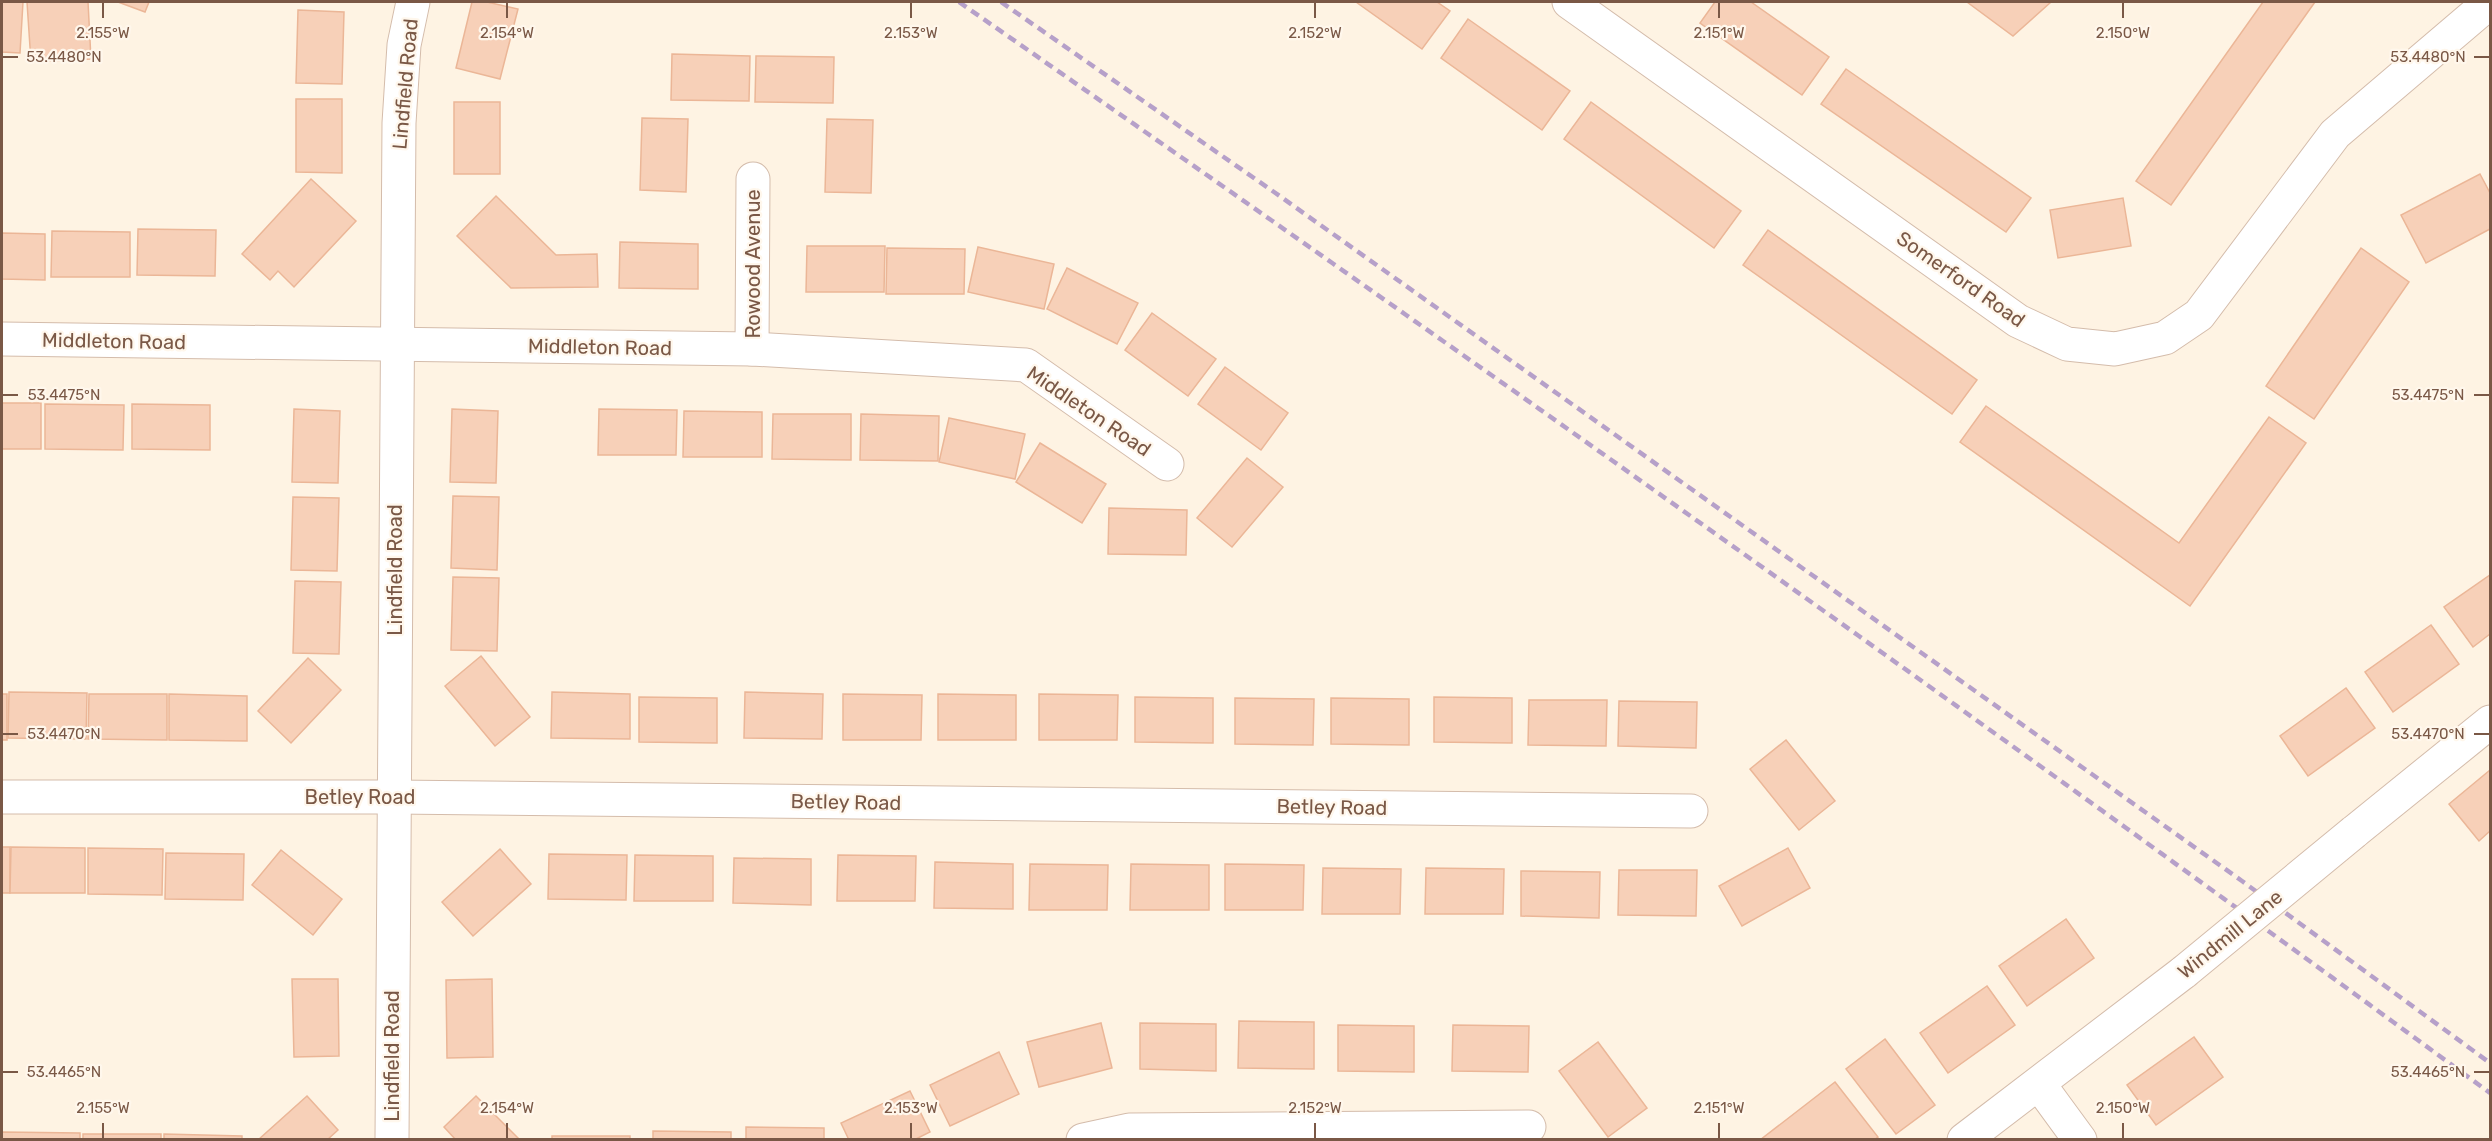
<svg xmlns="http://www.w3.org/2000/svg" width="2492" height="1141" font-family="Rubik,sans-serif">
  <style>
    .building { fill: #f7d0b8; stroke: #ebb697; stroke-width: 1.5 }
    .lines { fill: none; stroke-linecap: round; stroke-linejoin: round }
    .minor-casing { stroke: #d4bcab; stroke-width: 35 }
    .minor { stroke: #fff; stroke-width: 33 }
    .rail { stroke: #b6a0c9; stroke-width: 4.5; stroke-dasharray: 9 6; stroke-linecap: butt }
    .minor-bridge-casing { stroke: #d4bcab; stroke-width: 35; stroke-linecap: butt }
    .minor-bridge { stroke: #fff; stroke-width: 33 }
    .ticks { fill: none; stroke: #7a5846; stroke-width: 2 }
    .labels { text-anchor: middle; stroke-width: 4.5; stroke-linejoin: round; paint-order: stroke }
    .street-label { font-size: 20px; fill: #7a5846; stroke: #fff7ec }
    .ticks-label { font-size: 15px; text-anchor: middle; fill: #7a5846; stroke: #fff7ec; stroke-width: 4.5; stroke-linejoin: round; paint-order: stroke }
  </style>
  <rect width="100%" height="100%" fill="#fef3e3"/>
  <g class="building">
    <path d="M2,2h21l-3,51 -18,-1z"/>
    <path d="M27,2h61l3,57 -60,3z"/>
    <path d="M118,2h31l-4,10z"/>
    <path d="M472,2h15l31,7 -18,70 -44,-11z"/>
    <path d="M1356,2h81l13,9 -28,38z"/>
    <path d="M1715,2h36l78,55 -27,38 -102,-72z"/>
    <path d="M1967,2h84l-38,34z"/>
    <path d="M2263,2h52l-144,203 -35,-24z"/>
    <path d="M298,10l46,2 -2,72 -46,-1z"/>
    <path d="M1468,19l102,72 -28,39 -101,-72z"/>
    <path d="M672,54l78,2 -1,45 -78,-1z"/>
    <path d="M756,56l78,1 -1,46 -78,-1z"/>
    <path d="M1846,69l185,129 -25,34 -185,-128z"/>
    <path d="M296,99h46v74l-46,-1z"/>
    <rect x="454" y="102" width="46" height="72"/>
    <path d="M1591,102l150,109 -27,37 -150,-109z"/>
    <path d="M642,118l46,1 -2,73 -46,-2z"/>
    <path d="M827,119l46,1 -2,73 -46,-1z"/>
    <path d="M2480,174l10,19v36l-64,34 -25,-48z"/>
    <path d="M311,179l45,42 -62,66 -16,-16 -8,9 -28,-26z"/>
    <path d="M496,196l60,59 41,-1 1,33 -87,1 -54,-52z"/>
    <path d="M2123,198l8,48 -73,12 -8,-48z"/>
    <path d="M138,229l78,1 -1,46 -78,-1z"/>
    <path d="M1768,230l209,150 -25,34 -209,-149z"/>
    <path d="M52,231l78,1v45h-79z"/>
    <path d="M2,233l43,1v46l-43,-1z"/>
    <path d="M620,242l78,2v45l-79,-1z"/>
    <path d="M807,246h78l-1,46h-78z"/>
    <path d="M978,247l76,17 -10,45 -76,-17z"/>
    <path d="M887,248l78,1 -1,45h-78z"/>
    <path d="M2361,248l48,34 -95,137 -48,-33z"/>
    <path d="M1067,268l71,35 -21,41 -70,-35z"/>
    <path d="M1152,313l64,46 -28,37 -63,-46z"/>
    <path d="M1225,367l63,46 -27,37 -63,-46z"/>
    <rect x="2" y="403" width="39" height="46"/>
    <path d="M45,404l79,1 -1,45 -78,-1z"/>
    <path d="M132,404l78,1v45l-78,-1z"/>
    <path d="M1986,406l193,137 90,-126 37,26 -116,163 -230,-164z"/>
    <path d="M294,409l46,2 -2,72 -46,-1z"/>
    <path d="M452,409l46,2 -2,72 -46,-1z"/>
    <path d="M599,409l78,1 -1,45h-78z"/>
    <path d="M684,411l78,1v45h-79z"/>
    <path d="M773,414h78v46l-79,-1z"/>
    <path d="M861,414l78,2 -1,45 -78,-1z"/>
    <path d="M949,418l76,16 -10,45 -76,-17z"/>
    <path d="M1040,443l66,41 -24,39 -66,-41z"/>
    <path d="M1247,458l36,29 -51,60 -35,-29z"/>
    <path d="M453,496l46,1 -2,73 -46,-2z"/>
    <path d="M293,497l46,1 -2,73 -46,-1z"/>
    <path d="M1109,508l78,2 -1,45 -78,-1z"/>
    <path d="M2490,575v59l-17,13 -29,-40z"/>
    <path d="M453,577l46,1 -2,73 -46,-1z"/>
    <path d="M295,581l46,1 -2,72 -46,-1z"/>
    <path d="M2431,625l28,39 -66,48 -28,-40z"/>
    <path d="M481,656l49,61 -35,29 -50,-60z"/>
    <path d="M308,658l33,32 -50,53 -33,-32z"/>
    <path d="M2346,688l29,40 -67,48 -28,-40z"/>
    <path d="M9,692l78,1 -1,46 -78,-1z"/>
    <path d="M552,692l78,2v45l-79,-1z"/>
    <path d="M745,692l78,2 -1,45 -78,-1z"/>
    <rect x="2" y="694" width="5" height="46"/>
    <path d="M89,694h78v46l-79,-1z"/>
    <path d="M169,694l78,2v45l-78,-1z"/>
    <path d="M843,694l79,1 -1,45h-78z"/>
    <path d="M938,694l78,1v45h-78z"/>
    <path d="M1039,694l79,1 -1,45h-78z"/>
    <path d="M639,697l78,1v45l-78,-1z"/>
    <path d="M1135,697l78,1v45l-78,-1z"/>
    <path d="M1434,697l78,1v45l-78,-1z"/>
    <path d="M1235,698l79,1 -1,46 -78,-1z"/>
    <path d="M1331,698l78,1v46l-78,-1z"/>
    <path d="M1529,700h78l-1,46 -78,-1z"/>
    <path d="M1619,701l78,1 -1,46 -78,-2z"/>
    <path d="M1786,740l49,61 -36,29 -49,-61z"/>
    <path d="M2490,770v61l-11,10 -30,-37z"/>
    <rect x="2" y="847" width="8" height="46"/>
    <path d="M11,847l74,1v45h-75z"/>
    <path d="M88,848l75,1 -1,46 -74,-1z"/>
    <path d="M1788,848l22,40 -68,38 -23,-40z"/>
    <path d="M500,849l31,35 -58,52 -31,-34z"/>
    <path d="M281,850l61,49 -29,36 -61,-50z"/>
    <path d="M166,853l78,1 -1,46 -78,-1z"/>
    <path d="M549,854l78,1 -1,45 -78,-1z"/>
    <path d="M635,855l78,1v45h-79z"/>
    <path d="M838,855l78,1 -1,45h-78z"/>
    <path d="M734,858l77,1v46l-78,-2z"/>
    <path d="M935,862l78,2v45l-79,-1z"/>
    <path d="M1030,864l78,1 -1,45h-78z"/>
    <path d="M1131,864l78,1v45h-79z"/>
    <path d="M1225,864l79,1 -1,45h-78z"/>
    <path d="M1323,868l78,1 -1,45h-78z"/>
    <path d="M1426,868l78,1 -1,45h-78z"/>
    <path d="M1619,870h78l-1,46 -78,-1z"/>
    <path d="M1521,871l79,1 -1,46 -78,-2z"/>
    <path d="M2066,919l28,39 -67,48 -28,-40z"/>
    <path d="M292,979h46l1,77 -45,1z"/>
    <path d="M492,979l1,78 -46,1 -1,-78z"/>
    <path d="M1987,986l28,39 -67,48 -28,-40z"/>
    <path d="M1239,1021l75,1v47l-76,-1z"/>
    <path d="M1101,1023l11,45 -73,19 -12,-45z"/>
    <path d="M1140,1023l76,1v47l-76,-2z"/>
    <path d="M1338,1025l76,1v46l-76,-1z"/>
    <path d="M1453,1025l76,1 -1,46 -76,-1z"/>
    <path d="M2194,1037l29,40 -67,48 -29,-40z"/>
    <path d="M1885,1039l50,66 -39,29 -50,-65z"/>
    <path d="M1598,1042l49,66 -39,29 -49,-66z"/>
    <path d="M999,1052l20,42 -69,32 -20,-41z"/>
    <path d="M1835,1082l43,55 -4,3h-114z"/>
    <path d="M910,1091l20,41 -16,8h-65l-8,-17z"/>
    <path d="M307,1096l31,34 -11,10h-69z"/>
    <path d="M476,1096l44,44h-64l-12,-13z"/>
    <path d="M746,1127l78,1v12h-78z"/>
    <path d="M653,1131l78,1v8h-78z"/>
    <path d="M2,1132l78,1v7h-78z"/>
    <rect x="83" y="1134" width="78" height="6"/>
    <path d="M164,1134l78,2v4h-78z"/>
    <rect x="552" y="1136" width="78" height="4"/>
  </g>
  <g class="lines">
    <defs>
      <g id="minor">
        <path d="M1569,2l449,319 49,23 48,5 50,-11 34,-23 136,-181 155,-132"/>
        <path d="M2,339l750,10 274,16 141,99"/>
        <path d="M752,349l1,-170"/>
        <path d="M2,797h392l1297,14"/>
        <path d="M2354,832l136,-110"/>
        <path d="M2039,1084l41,56"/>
        <path d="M392,1140l7,-1017 5,-78 9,-43"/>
        <path d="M1083,1140l46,-10 400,-3"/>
        <path d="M1964,1140l220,-168"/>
      </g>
    </defs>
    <use href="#minor" class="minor-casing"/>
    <use href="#minor" class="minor"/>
    <g class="rail">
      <path d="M959,2c514,358 1026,720 1531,1091"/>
      <path d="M1001,2l273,190 968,689 248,182"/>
    </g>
    <defs>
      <path id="minor-bridge" d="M2184,972l170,-140"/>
    </defs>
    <use href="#minor-bridge" class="minor-bridge-casing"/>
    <use href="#minor-bridge" class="minor-bridge"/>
  </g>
  <path class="ticks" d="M103,3v15M507,3v15M911,3v15M1315,3v15M1719,3v15M2123,3v15M3,57h15M2474,57h15M3,395h15M2474,395h15M3,734h15M2474,734h15M3,1072h15M2474,1072h15M103,1123v15M507,1123v15M911,1123v15M1315,1123v15M1719,1123v15M2123,1123v15"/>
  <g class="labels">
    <g class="street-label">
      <text transform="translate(405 84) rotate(-85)" y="7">Lindfield Road</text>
      <text transform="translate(753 264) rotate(-90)" y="7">Rowood Avenue</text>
      <text transform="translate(1961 279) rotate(35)" y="7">Somerford Road</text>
      <text transform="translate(114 341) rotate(1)" y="7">Middleton Road</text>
      <text transform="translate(600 347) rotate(1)" y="7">Middleton Road</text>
      <text transform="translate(1089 411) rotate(34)" y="7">Middleton Road</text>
      <text transform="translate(395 570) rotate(-90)" y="7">Lindfield Road</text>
      <text x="360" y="804">Betley Road</text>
      <text transform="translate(846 802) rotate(1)" y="7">Betley Road</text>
      <text transform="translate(1332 807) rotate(1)" y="7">Betley Road</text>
      <text transform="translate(2230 934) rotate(-39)" y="7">Windmill Lane</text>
      <text transform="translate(392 1056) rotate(-90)" y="7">Lindfield Road</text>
    </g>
  </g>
  <g class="ticks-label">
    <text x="103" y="38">2.155°W</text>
    <text x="507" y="38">2.154°W</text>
    <text x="911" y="38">2.153°W</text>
    <text x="1315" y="38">2.152°W</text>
    <text x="1719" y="38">2.151°W</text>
    <text x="2123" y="38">2.150°W</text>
    <text x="64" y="62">53.4480°N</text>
    <text x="2428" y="62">53.4480°N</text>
    <text x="64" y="400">53.4475°N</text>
    <text x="2428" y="400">53.4475°N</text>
    <text x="64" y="739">53.4470°N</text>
    <text x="2428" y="739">53.4470°N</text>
    <text x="64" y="1077">53.4465°N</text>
    <text x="2428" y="1077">53.4465°N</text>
    <text x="103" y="1113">2.155°W</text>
    <text x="507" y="1113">2.154°W</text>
    <text x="911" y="1113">2.153°W</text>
    <text x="1315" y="1113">2.152°W</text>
    <text x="1719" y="1113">2.151°W</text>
    <text x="2123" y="1113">2.150°W</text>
  </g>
  <rect width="2492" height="1141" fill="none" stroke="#7a5846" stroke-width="6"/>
</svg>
